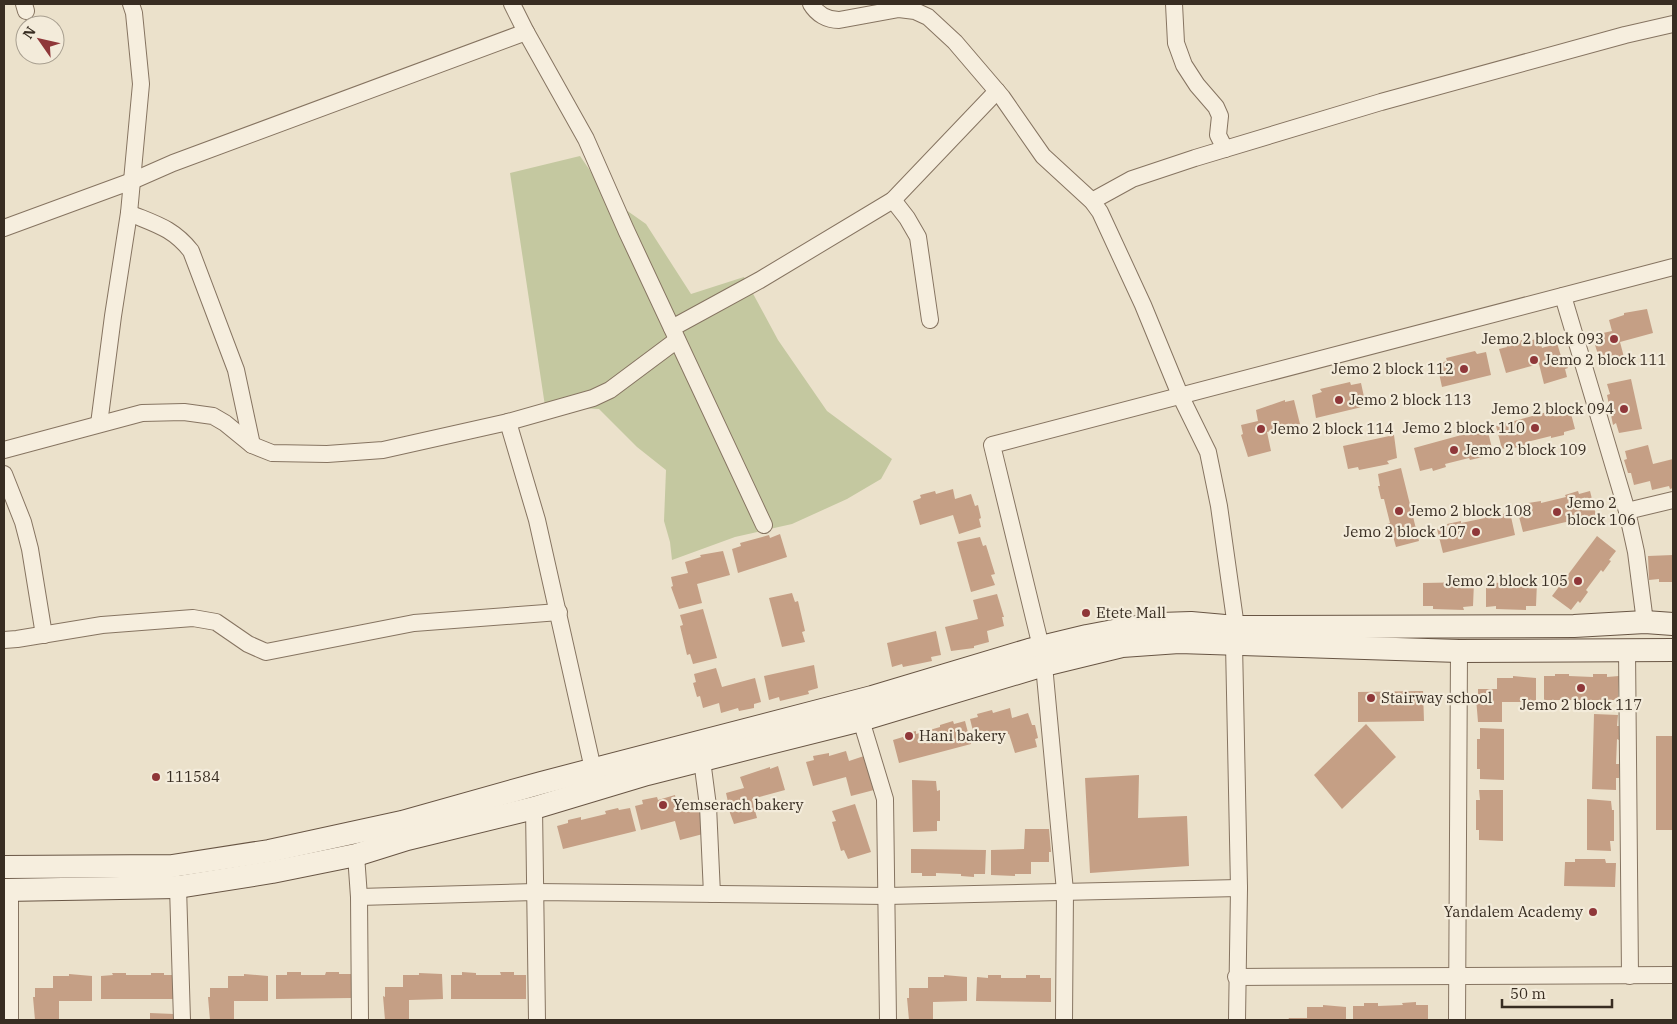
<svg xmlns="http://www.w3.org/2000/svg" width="1677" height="1024" font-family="'IBM Plex Serif',serif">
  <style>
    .green { fill: #c4c8a0 }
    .building { fill: #c59f85 }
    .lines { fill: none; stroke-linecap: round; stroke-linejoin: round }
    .street-casing { stroke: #867461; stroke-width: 18 }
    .secondary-casing { stroke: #685544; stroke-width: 24 }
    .street { stroke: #f6eede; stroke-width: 16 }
    .secondary { stroke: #f6eede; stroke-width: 22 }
    .poi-dot { fill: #8f3739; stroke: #f3ebda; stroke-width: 2 }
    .labels { text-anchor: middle; stroke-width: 4.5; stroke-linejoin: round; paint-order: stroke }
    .poi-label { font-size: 15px; fill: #382d22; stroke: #f3ebda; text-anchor: start }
  </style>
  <rect width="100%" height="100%" fill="#ebe1cb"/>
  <path class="green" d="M580,156l29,42 37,26 45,70 53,-17 34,63 49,71 65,48 -11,20 -34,20 -55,25 -57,13 -63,23 -2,-18 -6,-21 2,-51 -29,-23 -38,-38 -54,-3 -35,-233z"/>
  <g class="building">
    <path d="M1647,309l6,24 -33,9 5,19 -23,6 -7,-22h1l-2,-10 18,-4 -3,-11 15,-5v-2z"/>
    <path d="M1539,338l3,10 15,-5 4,13 3,-1 4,13 -3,1 2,8 -23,7 -5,-20 -33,9 -7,-24 8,-2 -1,-3 16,-4v3z"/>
    <path d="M1475,351l2,3 9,-2 5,23 -49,12 -5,-23 10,-3 -1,-3z"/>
    <path d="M1631,379l11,50 -23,4 -3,-10 -3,2 -6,-30 3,-1 -3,-10z"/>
    <path d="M1350,382l1,3 10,-2 5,23 -50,12 -4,-23 10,-3 -2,-3z"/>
    <path d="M1285,400v2l9,-2 6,24 -33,8 4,19 -23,6 -7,-22 2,-1 -2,-9 17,-4 -2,-11z"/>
    <path d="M1569,406l6,23 -11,3v3l-13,3v-2l-24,6v3l-13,3 -1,-2 -11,3 -6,-23z"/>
    <path d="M1487,428l6,24 -11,2 1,3 -13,3 -1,-2 -24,6 1,3 -13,4 -1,-3 -12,3 -6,-23z"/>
    <path d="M1394,435l3,23 -10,3 2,3 -30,6 -1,-3 -10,2 -5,-23z"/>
    <path d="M1648,445l5,19 20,-5v29l-3,1 -1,-3 -17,4 -2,-9 -16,4 -3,-12h-3l-4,-13 3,-1 -2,-8z"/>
    <path d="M1401,468l18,73 -23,6 -3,-11 -3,1 -3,-13 3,-1 -6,-24h-3l-3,-13h2l-2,-12z"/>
    <path d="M953,489l2,10 16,-5 4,12 3,-1 3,13 -2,1 2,8 -22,7 -6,-19 -33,10 -7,-24 8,-3 -1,-3 15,-4 1,3z"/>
    <path d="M1578,491l1,3 11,-3 6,24 -73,17 -6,-23 11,-3v-3l13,-2v2l25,-6 -1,-2z"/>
    <path d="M1498,512l1,3 11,-3 5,23 -72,18 -6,-24 11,-2 -1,-3 14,-3v2l24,-5v-3z"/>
    <path d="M780,534l7,23 -49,16 -6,-24 9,-3 -1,-3 29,-8 1,3z"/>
    <path d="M1597,536l19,15 -7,9 2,1 -8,11 -2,-2 -15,20 2,2 -8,11 -2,-2 -7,9 -19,-14z"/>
    <path d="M980,537l3,9 3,-1 9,29 -4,1 4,10 -24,7 -14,-50z"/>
    <path d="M723,551l7,24 -33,9 5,19 -23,6 -8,-22 2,-1 -2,-9 17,-4 -3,-11 16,-5 -1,-2z"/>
    <path d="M1673,555v27h-14v-3l-10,1 -1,-24z"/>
    <path d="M1474,582l-1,24 -10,1 1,3 -31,-1v-3h-10v-23z"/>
    <path d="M1537,582l-1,24h-10v4l-30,-1v-3l-10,1v-24z"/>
    <path d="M792,593l3,9 3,-1 7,30 -3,1 3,10 -23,5 -13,-49z"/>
    <path d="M997,594l7,23h-2l2,9 -17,5 2,11 -15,4v2l-23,3 -6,-24 33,-8 -5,-19z"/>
    <path d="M703,609l14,49 -24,6 -3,-10 -3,1 -7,-29 3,-1 -3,-10z"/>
    <path d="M936,631l5,24 -10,2 1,4 -29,6 -1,-3 -10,3 -5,-24z"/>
    <path d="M814,665l4,23 -10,3 1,3 -29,7 -1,-4 -10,3 -5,-24z"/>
    <path d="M716,668l6,19 33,-9 6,24 -7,2v4l-15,3 -1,-3 -17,5 -2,-10 -16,5 -3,-12 -3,1 -4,-14 3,-1 -2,-8z"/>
    <path d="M1555,674h14v2l24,1v-3h14v3l12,-1 -1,24h-74v-24h11z"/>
    <path d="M1513,676l23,2v24h-34v20h-24l-2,-24h2v-9h19v-11h16z"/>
    <path d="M1423,691l1,30 -66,1v-30z"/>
    <path d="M1010,708l2,10 16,-5 4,12h3l3,13 -3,1 2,8 -22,6 -6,-19 -33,9 -6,-24 8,-2 -1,-3 15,-4 1,3z"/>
    <path d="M1594,714l24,1 -1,11h3l-1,14 -2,-1 -1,25h3v14h-3v12l-24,-1z"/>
    <path d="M953,721l1,3 11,-3 6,23 -72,19 -6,-23 10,-3v-3l13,-3v3l24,-7v-2z"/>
    <path d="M1366,724l30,33 -54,52 -28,-34z"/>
    <path d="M1480,728l24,1v51l-24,-1v-10h-3v-30h3z"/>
    <rect x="1656" y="736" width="17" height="94"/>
    <path d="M846,751l3,10 15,-5 10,34 -23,6 -5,-19 -33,9 -7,-24 8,-2 -1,-4 16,-3v3z"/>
    <path d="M778,766l7,24 -33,9 5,19 -23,6 -8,-22h2l-2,-9 18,-5 -4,-11 30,-10v2z"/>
    <path d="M1139,775l-1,43 49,-2 2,50 -99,7 -5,-95z"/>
    <path d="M912,780l24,1 1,10 3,-1v31h-3v10l-24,1z"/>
    <path d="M1479,790h24v51l-24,-1v-10h-3v-30h4z"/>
    <path d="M675,795l2,10 16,-5 3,12 4,-1 3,14 -3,1 3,8 -23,6 -5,-19 -34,9 -6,-24 8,-2 -1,-4 15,-3 1,3z"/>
    <path d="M1587,799l24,2 1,9h2v31h-4l1,10 -24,-1z"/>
    <path d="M855,804l16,48 -23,7 -4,-9 -3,1 -9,-29 4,-1 -4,-10z"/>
    <path d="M618,808l1,2 11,-2 6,23 -73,18 -6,-23 11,-3v-3l13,-3v3l25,-6 -1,-3z"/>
    <path d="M1025,829h24l2,23h-2v10h-18v12h-16v2l-24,-1v-25l33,-1z"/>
    <path d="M911,849l75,1 -1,24h-11v3l-13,-1v-2l-25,-1v3h-14v-3h-11z"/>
    <path d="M1575,859h30l1,4h10l-1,24 -51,-1 1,-24h10z"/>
    <path d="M287,972h14v3h24l1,-3h13v2h12v24l-75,1v-24h11z"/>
    <path d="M462,972l14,1v2h25l-1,-3h14v3h12v24h-75v-24h11z"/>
    <path d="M112,973h14v2h25v-2h13v2h12v24h-75v-23l12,-1z"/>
    <path d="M419,973l23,1 1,25 -34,1v20h-24l-2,-24 2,1v-10h18v-12h16z"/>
    <path d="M69,974l23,2v25h-33v19h-24l-2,-23h2v-9h18v-12h16z"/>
    <path d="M244,974l24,2v25h-34v19h-24l-2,-23h2v-9h18v-12h16z"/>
    <path d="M944,975l23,2v24l-34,1v18h-24l-2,-22h2v-10h19v-11h16z"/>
    <path d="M988,975h13v3h25v-3h14v3h11v24l-75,-1 1,-24 11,1z"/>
    <path d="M1416,1002v3h12v15h-75v-14h11v-3h14v3l25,-1 -1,-2z"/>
    <path d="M1323,1005l23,2v13h-58l1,-2h18v-11h16z"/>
    <path d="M150,1013l24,1v6h-24z"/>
  </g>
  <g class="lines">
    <defs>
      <g id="street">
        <path d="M24,4l2,7"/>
        <path d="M512,4l14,28 60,107 40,91 138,295"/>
        <path d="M811,4c6,10 16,16 28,16l60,-11 16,2 13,6 27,25 47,55 41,59 49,45 8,11 43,93 37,90 28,57 11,54 17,121 -2,17 5,244 -2,132"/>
        <path d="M1174,4l2,39 8,22 13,20 19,22 4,9 -2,19 7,14"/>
        <path d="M893,200l14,18 11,19 12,83"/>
        <path d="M1092,201l40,-22 63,-21 186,-56 244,-67 48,-11"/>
        <path d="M129,213c26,11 44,15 62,38l45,119 16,75"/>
        <path d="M4,228l128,-47 41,-18 353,-131"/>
        <path d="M1563,296l64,215 9,41 9,70"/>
        <path d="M672,328l88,-48 133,-80 104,-109"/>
        <path d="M508,422l29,98 56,249"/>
        <path d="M99,424l14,-108 16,-103 12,-129 -7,-71 -3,-9"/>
        <path d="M4,450l138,-37 42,-1 29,4 12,7 27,22 20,8 55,1 56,-4 125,-28 85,-24 17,-8 67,-50"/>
        <path d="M4,474l19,48 7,27 14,86"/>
        <path d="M1627,511l46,-11"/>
        <path d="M4,640l13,-1 85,-14 91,-7 23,4 32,22 18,8 148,-29 145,-11"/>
        <path d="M1041,647l-49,-202 681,-178"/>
        <path d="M1627,650l3,326"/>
        <path d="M1044,665l21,226 -1,129"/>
        <path d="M861,720l24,79 3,221"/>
        <path d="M702,760l6,46 4,88"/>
        <path d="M534,808l3,212"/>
        <path d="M356,855l3,42 1,123"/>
        <path d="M178,887l4,133"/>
        <path d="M359,897l176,-5 352,4 352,-8"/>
        <path d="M1236,977l437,-2"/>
        <path d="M10,1020v-130"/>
        <path d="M1457,1020l2,-369"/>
      </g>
      <g id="secondary">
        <path d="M4,867l168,-1 97,-15 133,-29 139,-39 331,-86 157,-47 58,-14 37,-7 36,-5 31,-1 45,4 338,-1 71,-4 28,2"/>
        <path d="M4,890l174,-3 94,-15 84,-17 51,-16 127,-31 113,-34 214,-54 183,-55 78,-19 57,-4 280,9 214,-1"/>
      </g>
    </defs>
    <use href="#street" class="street-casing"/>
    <use href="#secondary" class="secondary-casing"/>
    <use href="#street" class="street"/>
    <use href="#secondary" class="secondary"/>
  </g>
  <g class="poi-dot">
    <circle cx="1614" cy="339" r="5"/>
    <circle cx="1534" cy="360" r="5"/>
    <circle cx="1464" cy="369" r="5"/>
    <circle cx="1339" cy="400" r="5"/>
    <circle cx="1624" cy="409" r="5"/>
    <circle cx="1535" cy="428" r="5"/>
    <circle cx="1261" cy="429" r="5"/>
    <circle cx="1454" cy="450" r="5"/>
    <circle cx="1399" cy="511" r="5"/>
    <circle cx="1557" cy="512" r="5"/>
    <circle cx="1476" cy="532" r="5"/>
    <circle cx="1578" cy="581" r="5"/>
    <circle cx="1086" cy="613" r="5"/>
    <circle cx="1581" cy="688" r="5"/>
    <circle cx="1371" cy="698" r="5"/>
    <circle cx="909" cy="736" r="5"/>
    <circle cx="156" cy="777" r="5"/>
    <circle cx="663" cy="805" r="5"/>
    <circle cx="1593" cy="912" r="5"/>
  </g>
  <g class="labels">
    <g class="poi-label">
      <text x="1604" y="344" text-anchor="end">Jemo 2 block 093</text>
      <text x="1544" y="365">Jemo 2 block 111</text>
      <text x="1454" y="374" text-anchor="end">Jemo 2 block 112</text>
      <text x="1349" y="405">Jemo 2 block 113</text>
      <text x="1614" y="414" text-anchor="end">Jemo 2 block 094</text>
      <text x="1525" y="433" text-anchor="end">Jemo 2 block 110</text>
      <text x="1271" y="434">Jemo 2 block 114</text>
      <text x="1464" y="455">Jemo 2 block 109</text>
      <text x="1567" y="508">Jemo 2<tspan x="1567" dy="17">block 106</tspan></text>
      <text x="1409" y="516">Jemo 2 block 108</text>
      <text x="1466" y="537" text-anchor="end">Jemo 2 block 107</text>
      <text x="1568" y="586" text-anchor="end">Jemo 2 block 105</text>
      <text x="1096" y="618">Etete Mall</text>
      <text x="1381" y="703">Stairway school</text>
      <text x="1581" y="710" text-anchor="middle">Jemo 2 block 117</text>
      <text x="919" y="741">Hani bakery</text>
      <text x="166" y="782">111584</text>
      <text x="673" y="810">Yemserach bakery</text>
      <text x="1583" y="917" text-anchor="end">Yandalem Academy</text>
    </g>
  </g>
  <rect width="1677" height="1024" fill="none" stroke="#382d22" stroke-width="10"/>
  <g transform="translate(40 40) rotate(304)"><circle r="24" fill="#f3ebda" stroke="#a89f90"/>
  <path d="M0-4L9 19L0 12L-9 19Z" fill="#8f3739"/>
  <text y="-8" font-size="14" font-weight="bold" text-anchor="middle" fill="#382d22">N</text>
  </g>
  <path d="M1502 999v8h110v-8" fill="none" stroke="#382d22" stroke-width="2.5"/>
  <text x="1510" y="999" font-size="15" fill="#382d22" stroke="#f3ebda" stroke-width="4" paint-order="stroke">50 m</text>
</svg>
